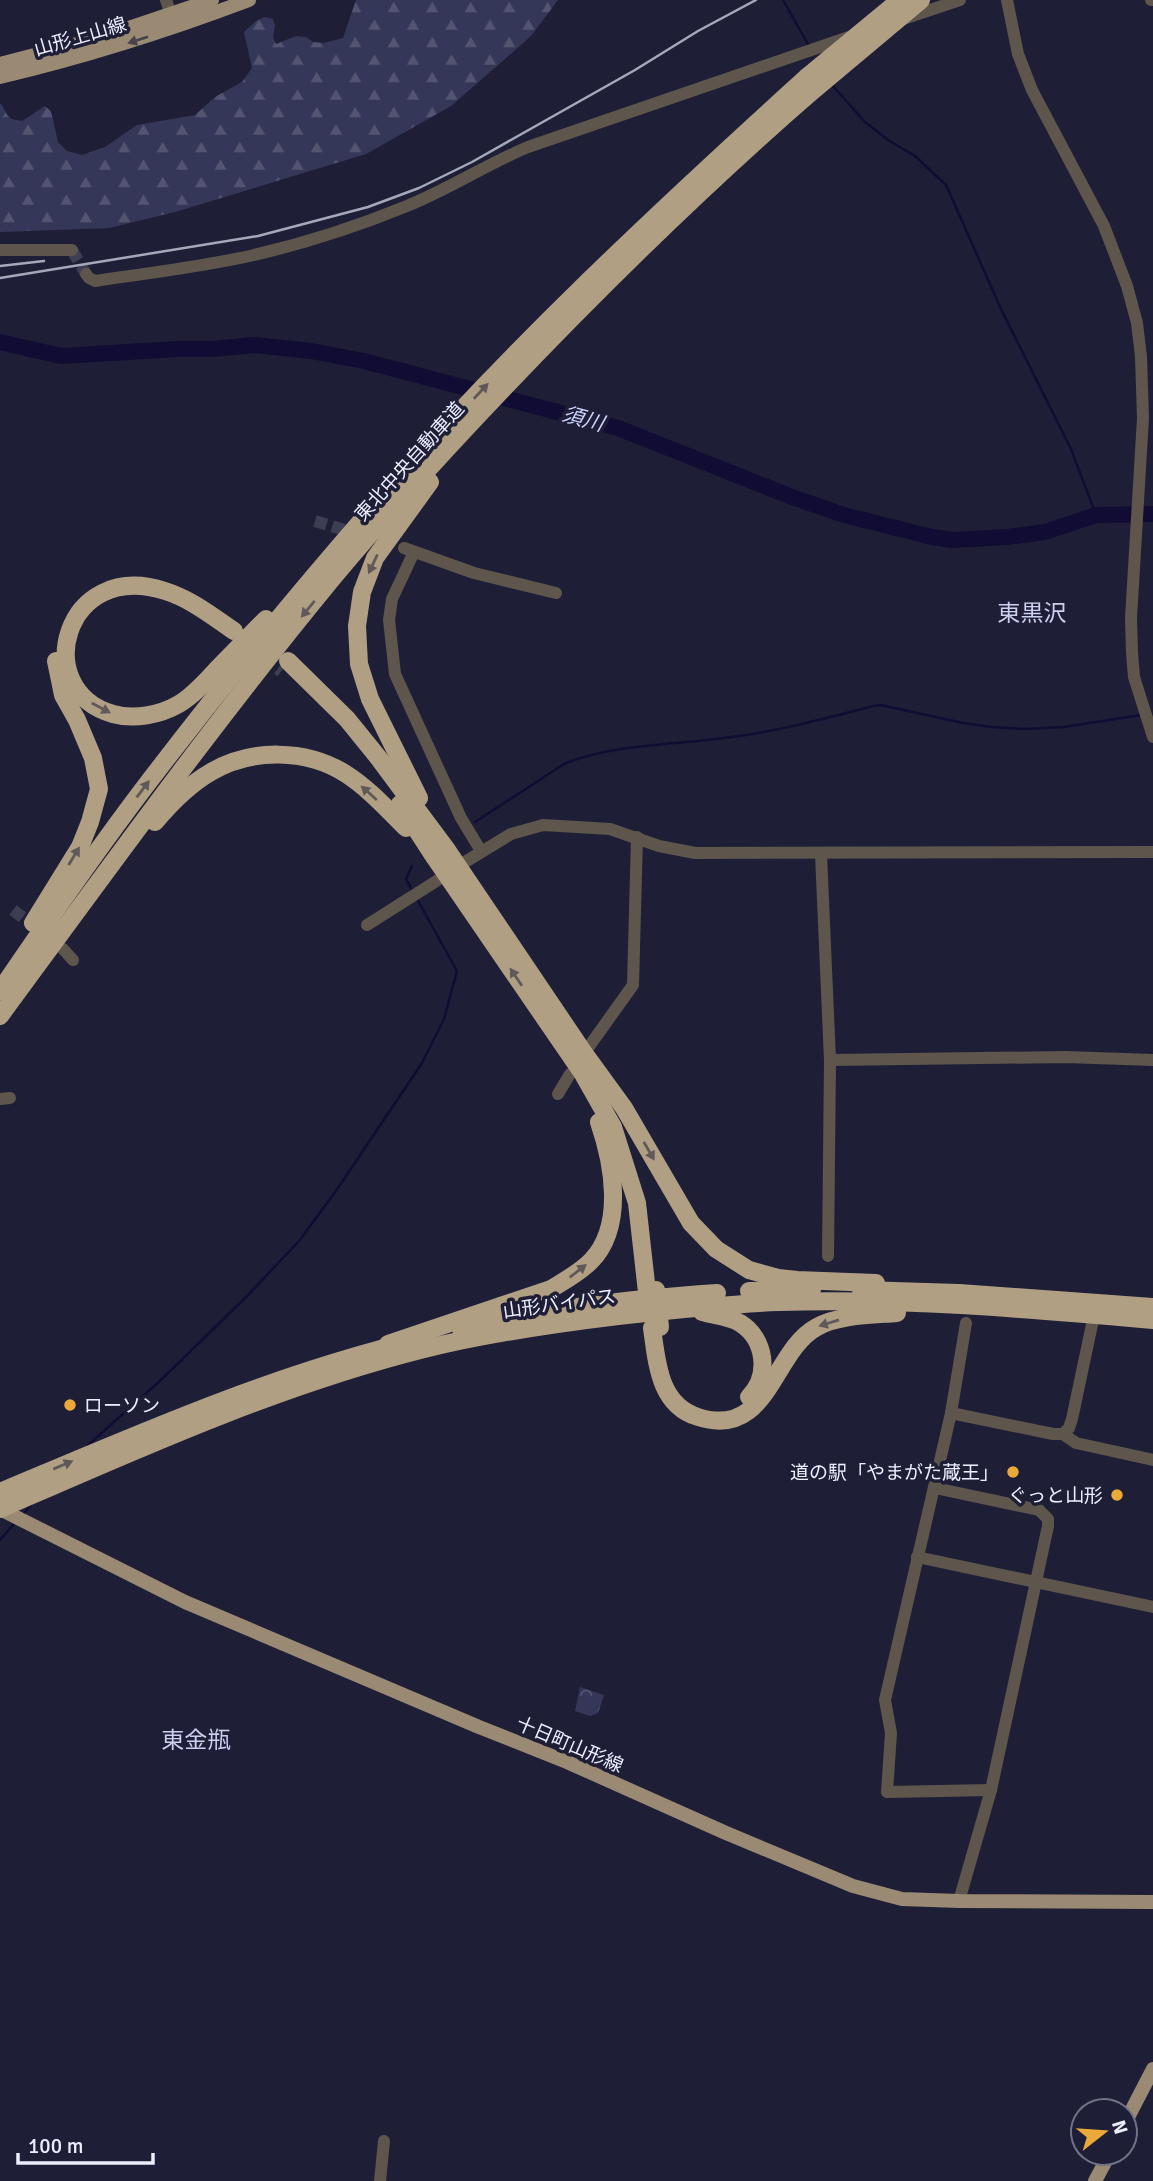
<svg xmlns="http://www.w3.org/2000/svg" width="1153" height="2181" font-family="Signika,'Noto Sans JP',sans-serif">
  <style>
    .forest { fill: url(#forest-firs) }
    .park { fill: url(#park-crowns) }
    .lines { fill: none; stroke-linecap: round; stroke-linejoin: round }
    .stream { stroke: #100c33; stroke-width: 2.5 }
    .river { stroke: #100c33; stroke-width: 16 }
    .minor-tunnel { stroke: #3d3e54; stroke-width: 12; stroke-dasharray: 12 6; stroke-linecap: butt }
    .highway-tunnel { stroke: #3d3e54; stroke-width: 18; stroke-dasharray: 18 9; stroke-linecap: butt }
    .minor { stroke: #5e564c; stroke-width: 12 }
    .major { stroke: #9a8a74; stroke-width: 14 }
    .highway { stroke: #b19f84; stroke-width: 18 }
    .rail { stroke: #a6a8ba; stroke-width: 2.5 }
    .highway-bridge { stroke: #b19f84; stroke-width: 18 }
    .oneway { fill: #49444c }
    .oneway2 { fill: #605959 }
    .poi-dot { fill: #eba939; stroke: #1e1f36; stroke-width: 2.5 }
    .labels { text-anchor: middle; stroke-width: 7; stroke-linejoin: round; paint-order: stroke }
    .street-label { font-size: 19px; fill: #eceefe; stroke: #1e1f36 }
    .poi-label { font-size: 19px; fill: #eceefe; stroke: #1e1f36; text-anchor: end }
    .water-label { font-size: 21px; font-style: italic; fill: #cdd2fe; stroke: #1e1f36 }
    .quarter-label { font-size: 23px; fill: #cccfef; stroke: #1e1f36 }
  </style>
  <defs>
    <pattern id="forest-firs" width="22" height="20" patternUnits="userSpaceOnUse" patternTransform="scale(1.75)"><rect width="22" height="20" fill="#353759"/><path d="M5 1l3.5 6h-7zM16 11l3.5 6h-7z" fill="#525472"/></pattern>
    <pattern id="park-crowns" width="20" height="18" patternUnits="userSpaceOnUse" patternTransform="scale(1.75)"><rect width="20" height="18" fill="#353759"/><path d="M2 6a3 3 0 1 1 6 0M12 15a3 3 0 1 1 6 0" fill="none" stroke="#525472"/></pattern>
  </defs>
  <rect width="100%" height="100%" fill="#1e1f36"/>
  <path class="forest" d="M356,0h202l-27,36 -80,70 -85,48 -191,58 -66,16 -109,4v-129c9,11 4,16 22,18l23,-15 6,5 7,31 9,9 15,4 23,-8 32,-22 58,-10 20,-18 27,-15 10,-14 -8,-36 12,-11 9,-4 8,2 2,7 -2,11 3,7 20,-8 10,1 7,5 11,1 19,-5z"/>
  <path class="park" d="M580,1687l24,8 -6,18 -8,3 -15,-5z"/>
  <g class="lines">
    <g class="stream">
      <path d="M783,0l26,46"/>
      <path d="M832,85l33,37 23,18 27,16 31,29 55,124 70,140 25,66"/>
      <path d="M475,822l89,-58c48,-20 109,-19 160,-26 51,-6 100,-19 149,-32l8,-1 82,18 29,4 32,2 40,-2 77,-12"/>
      <path d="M412,866l-6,13 6,11"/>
      <path d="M87,1446l74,-66 86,-84 52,-55 37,-50 86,-128 22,-44 13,-48 -40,-72"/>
      <path d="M24,1513l7,-8"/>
      <path d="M0,1540l13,-15"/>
    </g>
    <path class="river" d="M0,342l61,14 117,-7h35l41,-4 57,6 53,10 254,67 174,69 52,18 88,22 21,3 54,-3 38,-5 51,-17 57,-1"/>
    <g class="minor-tunnel">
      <path d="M72,250l14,24"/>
      <path d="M315,521l43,13"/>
      <path d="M13,910l25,19"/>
    </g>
    <path class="highway-tunnel" d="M258,650l25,19"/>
    <g class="minor">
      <path d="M166,0l8,23"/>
      <path d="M1007,0l11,54 14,36 72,136 23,60 10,37 4,34 2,61 -12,200 1,35 2,24 19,60"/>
      <path d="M1151,0h2"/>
      <path d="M903,19l57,-19"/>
      <path d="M0,250h72"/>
      <path d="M86,274l3,4 6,3c53,-8 107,-14 159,-26 52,-12 104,-29 153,-49 42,-17 80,-42 121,-59l321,-110"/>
      <path d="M404,548l70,25 82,20"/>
      <path d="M414,552l-22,47 -3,21 6,54 66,144 20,33"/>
      <path d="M821,854l9,206 -2,196"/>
      <path d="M465,862l46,-28 32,-9 67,4 49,17 36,7 458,-1"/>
      <path d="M367,925l71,-45"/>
      <path d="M63,949l10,11"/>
      <path d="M588,1048l45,-63 4,-148"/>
      <path d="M830,1060l236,-3 87,3"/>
      <path d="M558,1094l12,-20"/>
      <path d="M0,1099l10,-1"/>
      <path d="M966,1323l-15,90 -66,287 6,33 -4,59 104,-2"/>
      <path d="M951,1413l102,21h10l6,-6 3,-9 22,-104"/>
      <path d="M1063,1434l13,9 77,17"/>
      <path d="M935,1488l104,22 9,9v7l-57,264 -32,111"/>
      <path d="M917,1557l236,50"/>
      <path d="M380,2181l4,-40"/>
    </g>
    <g class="major">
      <path d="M0,64l96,-25 116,-39"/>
      <path d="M0,77c85,-20 167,-46 249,-77"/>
      <path d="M0,1509l185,93 294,125 88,35 159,71 127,53 49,13 57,2 194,1"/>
      <path d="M1125,2123l28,-54"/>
      <path d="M1095,2181l15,-28"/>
    </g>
    <g class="highway">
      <path d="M234,631c-22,-15 -43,-32 -69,-40 -101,-33 -136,99 -52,123 21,6 47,1 66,-10 15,-9 27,-23 39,-36 16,-16 32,-33 48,-49"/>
      <path d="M288,661l59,58 30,37 70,94 137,203 40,55 67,115 25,26 33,21 29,8 19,2 79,3"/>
      <path d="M419,798l-49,-99 -11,-35 -2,-38 5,-34 13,-34 55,-76"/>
      <path d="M400,804l35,54 148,216 30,53 24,76 10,89"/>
      <path d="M155,822c16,-19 35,-38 56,-50 40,-24 96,-23 135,2 22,14 41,35 60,54"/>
      <path d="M33,923l47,-76 10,-25 9,-33 -6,-31 -16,-38 -14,-25 -7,-34"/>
      <path d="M0,991c51,-75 102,-149 157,-220 72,-94 148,-186 226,-275 131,-149 277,-286 424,-419"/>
      <path d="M0,1016c108,-147 215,-295 331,-436 55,-66 112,-128 171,-190 100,-105 204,-207 314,-302"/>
      <path d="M861,1290l98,3 194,14"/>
      <path d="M749,1291l63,-1"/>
      <path d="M702,1312c13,4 26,4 38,11 26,16 30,53 9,74"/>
      <path d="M652,1328c5,35 7,77 46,89 71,23 74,-66 119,-90 22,-12 55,-12 80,-14"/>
      <path d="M461,1329c84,-21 171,-30 256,-36"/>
      <path d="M388,1344l163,-55c13,-8 28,-16 40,-28 34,-35 22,-98 8,-139"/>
      <path d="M0,1492c131,-55 262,-113 400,-148"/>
      <path d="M0,1509c138,-60 277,-123 424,-160 64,-16 128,-25 194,-33 53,-6 106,-12 160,-14 125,-4 251,7 375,18"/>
    </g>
    <g class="rail">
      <path d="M0,266l44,-5"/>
      <path d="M0,278l258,-42 110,-29 51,-19 53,-26 163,-92 63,-39 58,-31"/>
    </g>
    <g class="highway-bridge">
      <path d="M807,77l93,-77"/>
      <path d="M816,88l105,-88"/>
      <path d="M656,1290l4,37"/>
    </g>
  </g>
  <defs><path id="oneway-solid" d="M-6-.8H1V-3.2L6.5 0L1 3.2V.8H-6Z" transform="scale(1.75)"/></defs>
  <use class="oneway" href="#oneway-solid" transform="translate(138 40) rotate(162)"/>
  <g class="oneway2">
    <use href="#oneway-solid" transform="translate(481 391) rotate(-47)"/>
    <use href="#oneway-solid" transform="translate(373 564) rotate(115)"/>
    <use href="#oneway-solid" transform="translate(308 609) rotate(129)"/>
    <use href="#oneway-solid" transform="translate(101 708) rotate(28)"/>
    <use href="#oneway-solid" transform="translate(143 789) rotate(-53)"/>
    <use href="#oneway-solid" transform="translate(369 793) rotate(-138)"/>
    <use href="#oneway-solid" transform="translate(74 856) rotate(-59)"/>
    <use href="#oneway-solid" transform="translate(516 977) rotate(-124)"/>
    <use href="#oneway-solid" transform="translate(649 1151) rotate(60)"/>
    <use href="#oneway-solid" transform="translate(578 1271) rotate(-38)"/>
    <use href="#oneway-solid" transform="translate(829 1323) rotate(163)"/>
    <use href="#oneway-solid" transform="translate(63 1465) rotate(-23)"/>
  </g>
  <g class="poi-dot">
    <circle cx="70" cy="1405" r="7"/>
    <circle cx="1013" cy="1472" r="7"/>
    <circle cx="1117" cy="1495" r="7"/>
  </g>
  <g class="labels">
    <g class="street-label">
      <text transform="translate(80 36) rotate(-16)" y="7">山形上山線</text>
      <text transform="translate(409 461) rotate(-48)" y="7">東北中央自動車道</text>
      <text transform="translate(559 1303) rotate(-8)" y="7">山形バイパス</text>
      <text transform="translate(570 1744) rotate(23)" y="7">十日町山形線</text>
    </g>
    <g class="poi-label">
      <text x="84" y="1412" text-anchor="start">ローソン</text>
      <text x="999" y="1479">道の駅「やまがた蔵王」</text>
      <text x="1103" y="1502">ぐっと山形</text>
    </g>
    <g class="water-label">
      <text transform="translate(583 419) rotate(15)" y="7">須川</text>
    </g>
    <g class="quarter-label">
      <text x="1032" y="621">東黒沢</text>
      <text x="196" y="1748">東金瓶</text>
    </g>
  </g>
  <g transform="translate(1104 2132) rotate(73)"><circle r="33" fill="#1e1f36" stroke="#707286" stroke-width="2"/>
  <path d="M0-5L12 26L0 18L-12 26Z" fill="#eba939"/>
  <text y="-10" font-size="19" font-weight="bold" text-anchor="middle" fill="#eceefe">N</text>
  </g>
  <path d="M18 2153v10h135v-10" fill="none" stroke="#eceefe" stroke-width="3.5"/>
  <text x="28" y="2153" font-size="21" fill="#eceefe" stroke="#1e1f36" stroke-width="5" paint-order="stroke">100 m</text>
</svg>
